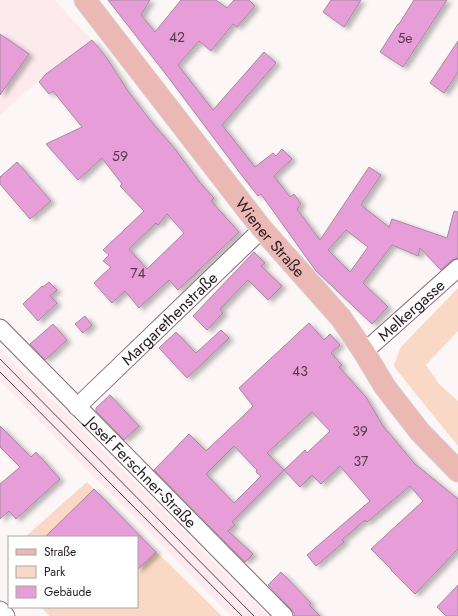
<svg xmlns="http://www.w3.org/2000/svg" width="458" height="616" font-family="Jost,sans-serif">
  <style>
    .built { fill: #fdeaef }
    .green { fill: #f9d8c5 }
    .building { fill: #e79ed8; stroke: #a48a9e; fill-rule: evenodd; filter: url(#shadow) }
    .lines { fill: none; stroke-linecap: round; stroke-linejoin: round }
    .minor-casing { stroke: #876871; stroke-width: 19 }
    .major-casing { stroke: #d4d1d2; stroke-width: 23 }
    .minor { stroke: #fff; stroke-width: 17 }
    .major { stroke: #ecb8b3; stroke-width: 21 }
    .tram { stroke: #54484c; stroke-width: 1 }
    .labels { text-anchor: middle; stroke-width: 3; stroke-linejoin: round; paint-order: stroke }
    .number-label { font-size: 14px; fill: #583c4d }
    .street-label { font-size: 16px; fill: #281b1f; stroke: #fff }
  </style>
  <defs>
    <filter id="shadow"><feDropShadow dx="4.5" dy="2.5" stdDeviation="2" flood-color="#0004"/></filter>
  </defs>
  <rect width="100%" height="100%" fill="#fdf6f7"/>
  <g class="built">
    <path d="M0,0h56l11,14 25,26 -46,34 -46,41z"/>
    <path d="M0,349l29,29 40,37 199,201h-37l-231,-235z"/>
  </g>
  <g class="green">
    <path d="M458,288v43l-32,34 13,19 19,17v45l-63,-78 -1,-4 7,-17z"/>
    <path d="M87,482l69,70 10,9 56,55h-172l-9,-9h96v-70h-112z"/>
  </g>
  <g class="building">
    <path d="M108,0h42l-9,15 14,17 26,-32h35l11,8 7,-8h15l6,6 -18,21 -4,-3 -22,27 -12,-10 -21,24 35,45 51,-58 12,11 -54,62 33,42 18,-14 3,3 6,-7 10,10 -18,17 16,21 4,-3 7,10 -4,5 23,31 49,-73 12,8 -20,30 28,22 3,-8 55,19 7,-27 4,1v46l-6,2 -11,10 -21,-22 -2,8 -26,-11 -29,38 25,24 -16,17 -56,-53 -55,-77 -3,2 -15,-19 -75,-100zM346,230l22,17 -18,25 -22,-22z"/>
    <path d="M331,0h30l-17,27 -21,-15z"/>
    <path d="M414,0h33l-44,67 -23,-15 18,-28h1z"/>
    <path d="M0,34l29,20 -29,41z"/>
    <path d="M92,40l14,17 22,34 22,29 25,29 26,35 13,14 -3,3 28,31 -61,58 -9,-10 -30,28 -14,-17 -13,12 -18,-20 17,-16 -8,-6 6,-6 -6,-5 41,-39 -24,-25 2,-2 -20,-26 -24,22 -32,-36 36,-17 -29,-36 -4,3 -10,-12 7,-8zM167,214l17,19 -37,36 -18,-20 27,-26 2,2z"/>
    <path d="M458,41v31l-14,21 -14,-10z"/>
    <path d="M17,162l34,39 -21,18 -30,-35v-7z"/>
    <path d="M254,252l11,11 -4,3 21,20 -14,14 -20,-20 -28,29 3,4 -16,17 -14,-14z"/>
    <path d="M49,282l8,8 -7,6 7,7 -19,18 -15,-17 19,-18 1,1z"/>
    <path d="M85,316l7,9 -9,8 -8,-9z"/>
    <path d="M309,323l15,17 6,-6 10,11 -9,8 11,12 -3,2 27,30 17,29 32,38 43,35v50l-43,45 -24,-24v-1l-20,-20 52,-48 -13,-15 -43,36 -2,-2 -23,20 2,2 -28,24 -9,-11 63,-54 -30,-35 -19,18 -9,-9 -12,12 -16,-17 -52,52 3,3 -7,6 25,23 -8,8 -91,-92 35,-36 17,17 36,-34 11,-11 -14,-18zM312,412l18,19 -23,22 -2,-3 -21,20 -17,-17zM234,446l23,24 -1,2 5,4 -27,27 -28,-29z"/>
    <path d="M53,324l14,16 -22,20 -15,-16z"/>
    <path d="M221,330l8,8 -42,40 -28,-30 17,-16 20,21z"/>
    <path d="M110,395l29,31 -15,14 -28,-29v-3z"/>
    <path d="M0,426l31,31 5,-5 24,27 -44,40 -7,-8 -9,8v-35l20,-17 -20,-20z"/>
    <path d="M94,489l62,63 -19,18v-33h-92z"/>
    <path d="M281,572l30,31 -2,2 11,11h-26v-3l-3,-4 -23,-24z"/>
    <path d="M458,585v31h-12l-9,-9z"/>
  </g>
  <g class="lines">
    <defs>
      <g id="minor">
        <path id="s1" d="M0,328l284,288"/>
        <path id="s2" d="M364,352l94,-84"/>
        <path id="s3" d="M77,407l185,-178"/>
        <path d="M0,610l6,6"/>
      </g>
      <g id="major">
        <path id="s4" d="M85,0l177,229 79,89 23,34 21,35 35,45 38,39"/>
      </g>
    </defs>
    <use href="#minor" class="minor-casing"/>
    <use href="#major" class="major-casing"/>
    <use href="#minor" class="minor"/>
    <use href="#major" class="major"/>
    <g class="tram">
      <path d="M0,359l254,257"/>
      <path d="M0,372l242,244"/>
    </g>
  </g>
  <g class="labels">
    <g class="number-label">
      <text x="177" y="42">42</text>
      <text x="405" y="43">5e</text>
      <text x="120" y="161">59</text>
      <text x="138" y="278">74</text>
      <text x="300" y="376">43</text>
      <text x="360" y="436">39</text>
      <text x="361" y="466">37</text>
    </g>
    <g class="street-label">
      <text dy="6" stroke="none"><textPath href="#s4" startOffset="301">Wiener Straße</textPath></text>
      <text dy="6" stroke="none"><textPath href="#s2" startOffset="63">Melkergasse</textPath></text>
      <text dy="6" stroke="none"><textPath href="#s3" startOffset="128">Margarethenstraße</textPath></text>
      <text dy="6" stroke="none"><textPath href="#s1" startOffset="202">Josef Ferschner-Straße</textPath></text>
    </g>
  </g>
  <rect x="8" y="536" width="130" height="72" fill="#ffffff" stroke="#a9a4a5"/>
  <rect x="16" y="549" width="20" height="6" fill="#ecb8b3" stroke="#a9a4a5"/>
  <text x="44" y="556" font-size="12" fill="#281b1f">Straße</text>
  <rect x="16" y="566" width="20" height="12" fill="#f9d8c5" stroke="#a9a4a5"/>
  <text x="44" y="576" font-size="12" fill="#281b1f">Park</text>
  <rect x="16" y="586" width="20" height="12" fill="#e79ed8" stroke="#a9a4a5"/>
  <text x="44" y="596" font-size="12" fill="#281b1f">Gebäude</text>
</svg>
